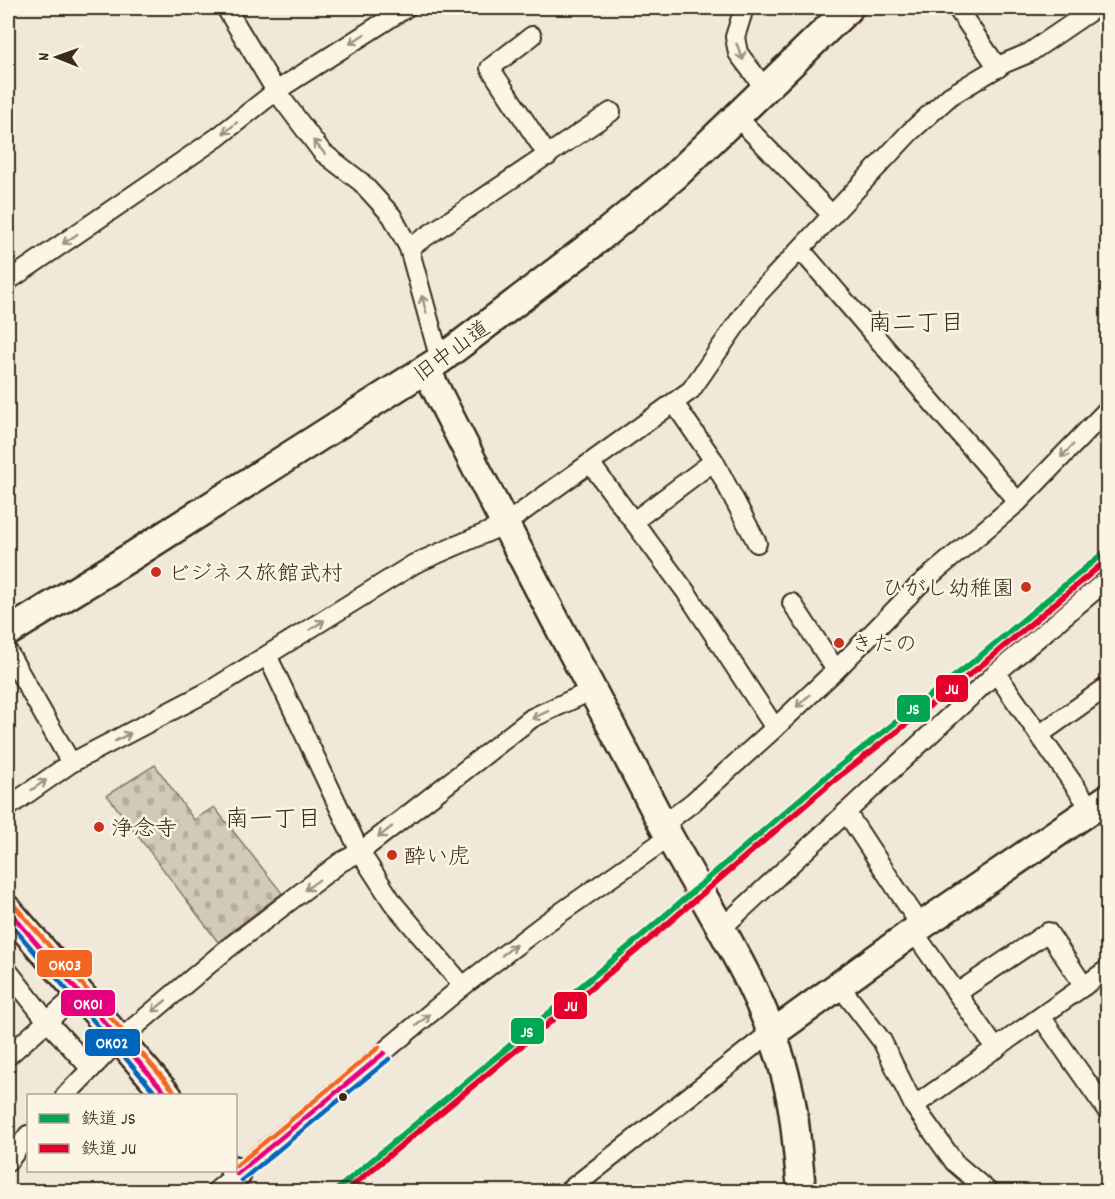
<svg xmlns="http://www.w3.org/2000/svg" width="1115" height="1199" font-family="Dekko,'Klee One',sans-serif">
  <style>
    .cemetery { fill: url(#cemetery-stones); stroke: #867a6c; stroke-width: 1.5 }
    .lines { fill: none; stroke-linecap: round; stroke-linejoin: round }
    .street-casing { stroke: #3b2a1e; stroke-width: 22 }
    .secondary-casing { stroke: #3b2a1e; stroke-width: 32 }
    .street { stroke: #fcf5e5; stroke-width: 18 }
    .secondary { stroke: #fcf5e5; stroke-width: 27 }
    .bus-1-casing { stroke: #fcf5e5; stroke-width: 9 }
    .bus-2-casing { stroke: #fcf5e5; stroke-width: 9 }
    .bus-3-casing { stroke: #fcf5e5; stroke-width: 9 }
    .bus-1 { stroke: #e5007d; stroke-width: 4.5 }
    .bus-2 { stroke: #0065bd; stroke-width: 4.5 }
    .bus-3 { stroke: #f26522; stroke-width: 4.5 }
    .rail-1-casing { stroke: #fcf5e5; stroke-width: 10 }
    .rail-2-casing { stroke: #fcf5e5; stroke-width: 10 }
    .rail-1 { stroke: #00a651; stroke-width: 6 }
    .rail-2 { stroke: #e4002b; stroke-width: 6 }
    .oneway { stroke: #9c9082 }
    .poi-dot { fill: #c8321e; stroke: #fcf5e5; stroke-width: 2 }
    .bus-dot { fill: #3b2a1e; stroke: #fcf5e5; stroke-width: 2 }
    .labels { text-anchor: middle; stroke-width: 5; stroke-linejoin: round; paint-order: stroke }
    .street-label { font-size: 22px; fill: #3b2a1e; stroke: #fcf5e5 }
    .poi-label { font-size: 22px; fill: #3b2a1e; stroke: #fcf5e5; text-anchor: start }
    .neighbourhood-label { font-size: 24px; fill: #3b2a1e; stroke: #fcf5e5 }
    .line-badge { stroke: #fcf5e5; stroke-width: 2 }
    .badge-label { font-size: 16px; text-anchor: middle; font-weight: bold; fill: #fff }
  </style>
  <defs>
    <pattern id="cemetery-stones" width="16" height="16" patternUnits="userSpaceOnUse" patternTransform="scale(1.5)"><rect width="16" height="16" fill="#d2c9ba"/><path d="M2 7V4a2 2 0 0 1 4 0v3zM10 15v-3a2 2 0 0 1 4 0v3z" fill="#b5ad9f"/></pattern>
  </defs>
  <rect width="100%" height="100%" fill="#f0e9d9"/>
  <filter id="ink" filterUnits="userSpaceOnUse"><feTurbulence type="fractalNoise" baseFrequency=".0167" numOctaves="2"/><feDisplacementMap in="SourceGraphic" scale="12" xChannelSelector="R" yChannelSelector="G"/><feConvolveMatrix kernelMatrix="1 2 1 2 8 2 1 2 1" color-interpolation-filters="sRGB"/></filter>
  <g filter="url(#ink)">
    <path class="cemetery" d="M155,765l39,55 20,-13 68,86 -64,49 -111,-147z"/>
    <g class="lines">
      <defs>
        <g id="street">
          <path d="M226,8l50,83 46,61 39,30 31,34 17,32 31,112"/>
          <path d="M744,8l-9,29 3,16 28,37"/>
          <path d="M957,8l41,60"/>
          <path d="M532,36l-42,32 58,88"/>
          <path d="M737,117l95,98"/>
          <path d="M409,248l202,-136"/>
          <path d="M801,250l217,252"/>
          <path d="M8,281l210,-144 58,-46 130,-83"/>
          <path d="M674,403l40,58 43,82"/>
          <path d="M590,463l96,129 89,136"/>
          <path d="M634,521l80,-60"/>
          <path d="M792,603l44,67"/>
          <path d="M8,652l63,111"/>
          <path d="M268,657l92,195 33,51 70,83"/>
          <path d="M996,673l95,136"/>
          <path d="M1039,735l69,-49"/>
          <path d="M8,807l63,-44 140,-73 203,-126 90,-39 187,-135 66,-95 153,-163 40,-36 55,-33 24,-10 66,-45"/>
          <path d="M846,812l75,114"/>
          <path d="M663,825l30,-23 82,-74 64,-61 80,-82 99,-83 90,-93"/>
          <path d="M723,927l273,-254 112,-94"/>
          <path d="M913,931l83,118"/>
          <path d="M8,971l39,50 44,48"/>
          <path d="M839,985l43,56 32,65 41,57 34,29"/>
          <path d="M957,993l91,-61 36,54"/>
          <path d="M1042,1018l66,94"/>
          <path d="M8,1056l71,-63"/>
          <path d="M65,1096l54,-56 108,-91 114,-87 19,-10 172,-134 61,-28"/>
          <path d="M914,1106l194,-137"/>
          <path d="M8,1162l20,-27"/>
          <path d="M215,1192l248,-206 80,-61 126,-88"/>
          <path d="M567,1192l194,-152 11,-6"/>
        </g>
        <g id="secondary">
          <path d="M426,369c73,148 152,292 228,439 45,89 107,172 132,270 10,36 11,76 16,114"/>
          <path d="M8,632l121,-74 311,-198 151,-115 84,-69 174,-168"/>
          <path d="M8,910l160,186"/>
          <path d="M772,1034l149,-108 187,-128"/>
          <path d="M234,1170l3,4"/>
        </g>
      </defs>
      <use href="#street" class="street-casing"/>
      <use href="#secondary" class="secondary-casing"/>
      <use href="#street" class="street"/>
      <use href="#secondary" class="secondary"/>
      <defs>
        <g id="bus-1">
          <path d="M8,910l160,186"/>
          <path d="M237,1174l147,-121"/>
        </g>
        <g id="bus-2">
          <path d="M8,921l150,175"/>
          <path d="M242,1180l147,-121"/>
        </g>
        <g id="bus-3">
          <path d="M14,905l160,186"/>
          <path d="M236,1166l143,-119"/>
        </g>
      </defs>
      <use href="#bus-1" class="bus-1-casing"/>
      <use href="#bus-2" class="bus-2-casing"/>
      <use href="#bus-3" class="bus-3-casing"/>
      <use href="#bus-1" class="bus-1"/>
      <use href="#bus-2" class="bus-2"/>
      <use href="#bus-3" class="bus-3"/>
      <defs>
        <path id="rail-1" d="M334,1192l298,-248 195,-168 151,-118 130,-109"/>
        <path id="rail-2" d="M345,1192l292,-242 195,-168 151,-118 125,-105"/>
      </defs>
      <use href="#rail-1" class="rail-1-casing"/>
      <use href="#rail-2" class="rail-2-casing"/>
      <use href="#rail-1" class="rail-1"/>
      <use href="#rail-2" class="rail-2"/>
    </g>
    <defs><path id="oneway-shaft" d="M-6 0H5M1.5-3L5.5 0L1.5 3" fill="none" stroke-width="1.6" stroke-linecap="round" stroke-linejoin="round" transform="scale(1.5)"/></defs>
    <g class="oneway">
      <use href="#oneway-shaft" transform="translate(357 39) rotate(147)"/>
      <use href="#oneway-shaft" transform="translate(740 52) rotate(67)"/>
      <use href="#oneway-shaft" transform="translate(230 128) rotate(141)"/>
      <use href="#oneway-shaft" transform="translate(319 147) rotate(-131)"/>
      <use href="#oneway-shaft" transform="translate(70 239) rotate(146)"/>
      <use href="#oneway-shaft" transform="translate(424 304) rotate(-105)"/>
      <use href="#oneway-shaft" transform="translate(1067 451) rotate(134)"/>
      <use href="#oneway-shaft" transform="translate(317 625) rotate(-33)"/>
      <use href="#oneway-shaft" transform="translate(803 701) rotate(137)"/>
      <use href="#oneway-shaft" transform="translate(540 715) rotate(154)"/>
      <use href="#oneway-shaft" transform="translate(123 737) rotate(-27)"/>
      <use href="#oneway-shaft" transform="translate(39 785) rotate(-34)"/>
      <use href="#oneway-shaft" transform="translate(385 832) rotate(142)"/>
      <use href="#oneway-shaft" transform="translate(312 885) rotate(143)"/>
      <use href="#oneway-shaft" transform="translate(509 950) rotate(-38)"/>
      <use href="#oneway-shaft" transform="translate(159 1006) rotate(140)"/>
      <use href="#oneway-shaft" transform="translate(423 1020) rotate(-40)"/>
    </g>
  </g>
  <g class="poi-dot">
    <circle cx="156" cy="572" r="6"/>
    <circle cx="1026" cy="587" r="6"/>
    <circle cx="839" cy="643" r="6"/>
    <circle cx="99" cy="827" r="6"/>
    <circle cx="392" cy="855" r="6"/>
  </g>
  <circle class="bus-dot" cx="343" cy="1097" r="5"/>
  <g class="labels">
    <g class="street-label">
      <text transform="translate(451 350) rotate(-36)" y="8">旧中山道</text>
    </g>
    <g class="poi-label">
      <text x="168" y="580">ビジネス旅館武村</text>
      <text x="1014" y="595" text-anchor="end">ひがし幼稚園</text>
      <text x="851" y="651">きたの</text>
      <text x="111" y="835">浄念寺</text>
      <text x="404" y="863">酔い虎</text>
    </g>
    <g class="neighbourhood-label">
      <text x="916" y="330">南二丁目</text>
      <text x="273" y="826">南一丁目</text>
    </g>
  </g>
  <g class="line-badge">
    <rect x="935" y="674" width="34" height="29" rx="6" fill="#e4002b"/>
    <rect x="896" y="694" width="35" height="29" rx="6" fill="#00a651"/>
    <rect x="36" y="949" width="57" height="29" rx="6" fill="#f26522"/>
    <rect x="60" y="989" width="56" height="28" rx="6" fill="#e5007d"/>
    <rect x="553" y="991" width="35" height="29" rx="6" fill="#e4002b"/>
    <rect x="510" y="1017" width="35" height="28" rx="6" fill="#00a651"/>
    <rect x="84" y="1028" width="57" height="29" rx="6" fill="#0065bd"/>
  </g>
  <g class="badge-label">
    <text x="952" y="694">JU</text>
    <text x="913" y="714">JS</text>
    <text x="65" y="970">OK03</text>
    <text x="88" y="1009">OK01</text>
    <text x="571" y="1011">JU</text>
    <text x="527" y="1037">JS</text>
    <text x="112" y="1048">OK02</text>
  </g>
  <rect width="1115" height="1199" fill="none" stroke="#fcf5e5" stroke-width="30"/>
  <rect x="15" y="15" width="1085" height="1169" fill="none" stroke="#3b2a1e" stroke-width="2" filter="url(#ink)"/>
  <rect x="27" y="1094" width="210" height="78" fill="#fcf5e5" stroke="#afa495" stroke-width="1.5"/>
  <rect x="39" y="1114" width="30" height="9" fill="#00a651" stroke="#afa495" stroke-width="1.5"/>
  <text x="81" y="1124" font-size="18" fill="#3b2a1e">鉄道 JS</text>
  <rect x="39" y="1144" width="30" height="9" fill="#e4002b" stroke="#afa495" stroke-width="1.5"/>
  <text x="81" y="1154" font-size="18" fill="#3b2a1e">鉄道 JU</text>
  <g transform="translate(57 57) rotate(271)" stroke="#fcf5e5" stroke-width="4.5" paint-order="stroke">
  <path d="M0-4.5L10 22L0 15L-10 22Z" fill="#3b2a1e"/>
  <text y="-9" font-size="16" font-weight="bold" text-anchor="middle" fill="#3b2a1e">N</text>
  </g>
</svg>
